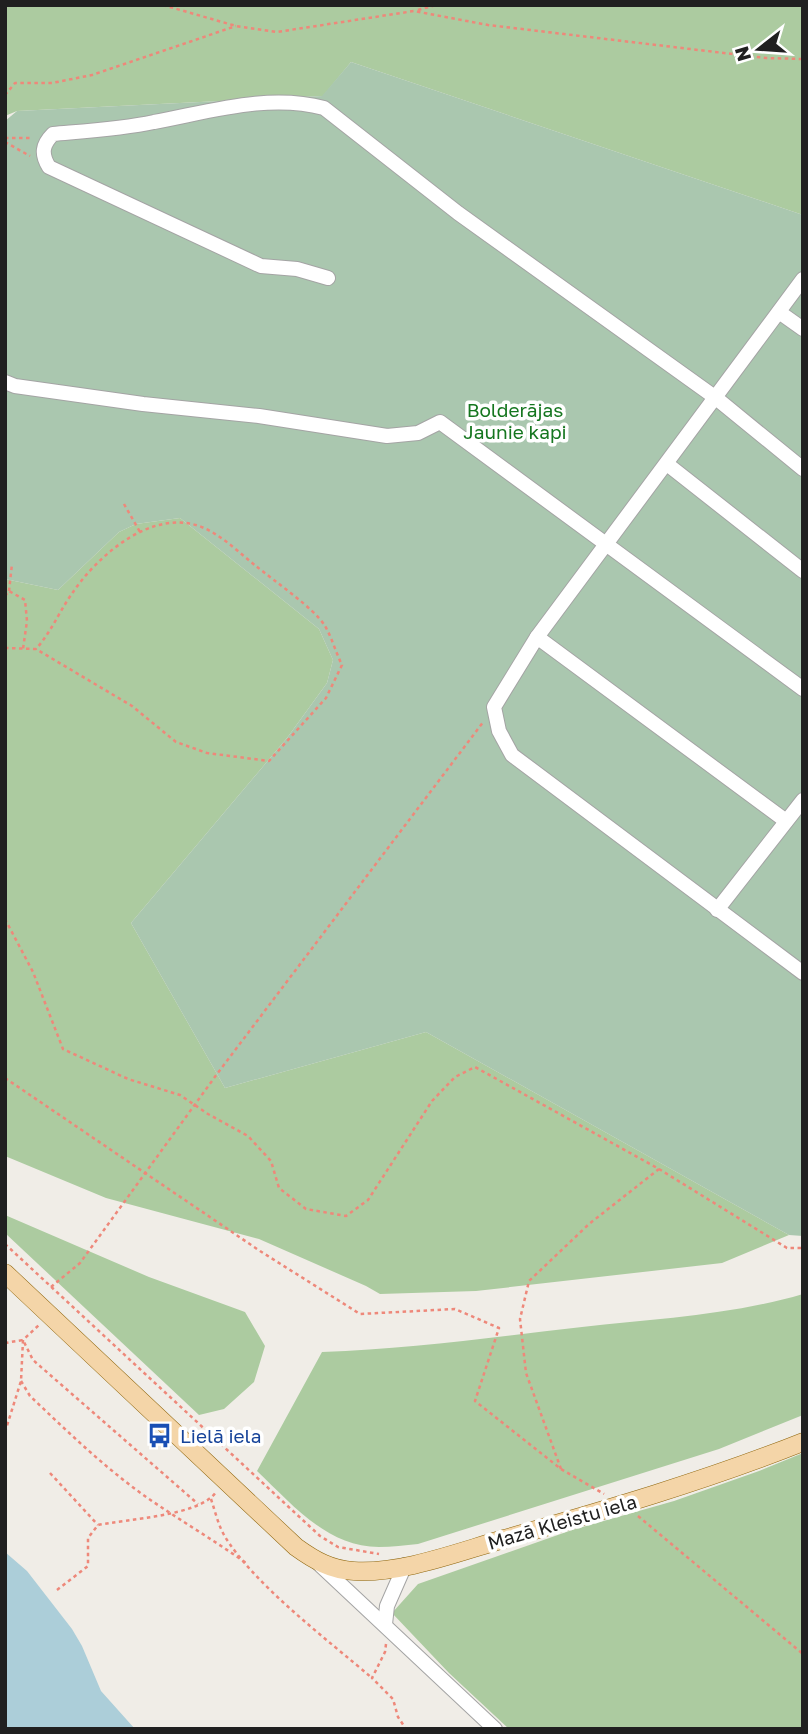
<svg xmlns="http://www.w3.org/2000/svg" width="808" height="1734" font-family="'Golos Text',sans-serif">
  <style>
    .forest { fill: #accba0 }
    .cemetery { fill: #aac7af }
    .water { fill: #acced9 }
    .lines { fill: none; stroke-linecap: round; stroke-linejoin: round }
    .minor-casing { stroke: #a4a4a4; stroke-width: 16 }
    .major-casing { stroke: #8f660d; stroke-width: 19 }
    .path { stroke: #ee887a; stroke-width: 2.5; stroke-dasharray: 3.5 3.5; stroke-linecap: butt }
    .minor { stroke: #fff; stroke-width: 14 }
    .major { stroke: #f4d5a8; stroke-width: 18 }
    .labels { text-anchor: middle; stroke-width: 7; stroke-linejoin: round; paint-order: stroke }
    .park-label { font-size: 19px; fill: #15761f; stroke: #fff }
    .transit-label { font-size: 19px; fill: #164399; stroke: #fff; text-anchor: start }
    .street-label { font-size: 19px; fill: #202020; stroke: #fff }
  </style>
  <rect width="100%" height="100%" fill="#f0ede7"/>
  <g class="forest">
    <path d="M5,5h798v210l-452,-153 -28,34 -306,15 -12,5z"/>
    <path d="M180,518l139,111 14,31 -6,23 -40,55 -156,185 94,165 201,-56 363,203 -67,28 -246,28 -96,3 -14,-8 -107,-47 -153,-41 -101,-42v-577l53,11 61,-58 17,-8z"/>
    <path d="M5,1215l144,62 96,35 20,34 -11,36 -30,27 -25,6 -194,-182z"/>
    <path d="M803,1294v121l-84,34 -301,95c-13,1 -26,3 -39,3 -52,0 -87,-43 -122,-76l65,-119c87,-3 173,-15 260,-25 73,-8 150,-12 221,-33z"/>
    <path d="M803,1453v276h-294l-60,-56 -57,-60 26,-29 154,-54 102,-29 85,-30z"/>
  </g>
  <path class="cemetery" d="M351,62l452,153v1021l-14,-1 -363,-203 -201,56 -94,-165 156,-185 40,-55 6,-23 -14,-31 -139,-111 -44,6 -17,8 -61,58 -53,-11v-458l12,-10 305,-15z"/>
  <path class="water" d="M5,1552l22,19 45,58 10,17 19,45 34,38h-130z"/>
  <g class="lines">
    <defs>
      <g id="minor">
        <path d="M328,278l-31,-9 -36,-3 -212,-99c-8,-13 -7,-22 4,-33 34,-3 68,-5 101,-12 55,-10 114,-29 170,-14l134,105 258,185 87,71"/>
        <path d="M803,279l-266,358 -43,70 5,24 13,24 291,218"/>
        <path d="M779,312l24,17"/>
        <path d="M5,382l10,4 128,18 116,12 128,20 31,-3 22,-11 363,267"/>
        <path d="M667,464l136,107"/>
        <path d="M537,637l249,184"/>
        <path d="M717,910l86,-110"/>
        <path d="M319,1564l176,165"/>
        <path d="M385,1624l2,-18 18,-41"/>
      </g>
      <path id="major" d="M5,1273l291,274c18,13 35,23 58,24 48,3 104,-19 150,-32 101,-29 201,-58 299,-97"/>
    </defs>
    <use href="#minor" class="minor-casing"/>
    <use href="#major" class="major-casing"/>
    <g class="path">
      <path d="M163,5l73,21 41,6 137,-21 74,14 278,33 37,1"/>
      <path d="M418,10l18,-5"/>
      <path d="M5,95l10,-12h37l40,-8 144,-49"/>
      <path d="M5,138h28"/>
      <path d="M5,142l25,14"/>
      <path d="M124,504l16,28"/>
      <path d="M9,591l3,-27"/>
      <path d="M5,596l4,-5 16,9 2,21 -4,28"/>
      <path d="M5,648l31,1c15,-17 22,-35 35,-54 25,-38 79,-86 128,-69 22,8 39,26 57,40 18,15 58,42 69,60 7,12 11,27 17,39l-16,33 -57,63 -62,-8 -31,-11 -44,-36 -96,-57"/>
      <path d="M5,919l28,53 30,77 65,30 52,16 28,19 40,22 23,25 8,27 27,21 40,7 22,-16 64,-99 23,-24 20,-10 184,102 128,79h16"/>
      <path d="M5,1078l255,173 100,63 95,-5 44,19 -24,73 86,68 43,25"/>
      <path d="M5,1244l315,292 18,11 41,7"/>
      <path d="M51,1287l29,-24 137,-189 267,-353"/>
      <path d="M5,1343l18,-3 10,20 165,144"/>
      <path d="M21,1381l9,15c38,36 78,75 122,105 31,21 63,40 94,62"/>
      <path d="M5,1432l16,-51 2,-41 17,-16"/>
      <path d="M561,1469l-35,-96 -6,-54 9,-38 60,-57 70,-55"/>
      <path d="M50,1473l48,52"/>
      <path d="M211,1499c4,12 7,25 13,36 29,49 104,105 148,143"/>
      <path d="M638,1516l165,138"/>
      <path d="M57,1590l31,-24v-28l10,-13c29,-6 102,-9 118,-33"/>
      <path d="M386,1644l-1,8 -13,26 21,21 5,18 8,12"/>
    </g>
    <use href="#minor" class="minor"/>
    <use href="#major" class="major"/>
  </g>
  <defs>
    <symbol id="bus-bare" viewBox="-9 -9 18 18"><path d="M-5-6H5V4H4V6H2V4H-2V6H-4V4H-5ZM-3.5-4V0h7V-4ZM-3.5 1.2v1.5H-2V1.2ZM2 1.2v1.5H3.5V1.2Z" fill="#1a4fb4" stroke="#fff" stroke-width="2.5" paint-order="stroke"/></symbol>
  </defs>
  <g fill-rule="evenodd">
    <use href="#bus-bare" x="142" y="1418" width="35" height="35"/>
  </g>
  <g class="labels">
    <g class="park-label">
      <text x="515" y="417">Bolderājas<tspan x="515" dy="22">Jaunie kapi</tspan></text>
    </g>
    <g class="transit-label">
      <text x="180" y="1443">Lielā iela</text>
    </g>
    <g class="street-label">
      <text transform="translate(562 1522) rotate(-16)" y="7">Mazā Kleistu iela</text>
    </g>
  </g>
  <rect width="808" height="1734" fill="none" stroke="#202020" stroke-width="14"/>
  <g transform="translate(759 49) rotate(253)" stroke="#ffffff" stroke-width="5" paint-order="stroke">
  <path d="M0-5L12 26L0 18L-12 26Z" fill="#202020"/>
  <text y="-10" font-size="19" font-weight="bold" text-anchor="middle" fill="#202020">N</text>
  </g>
</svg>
